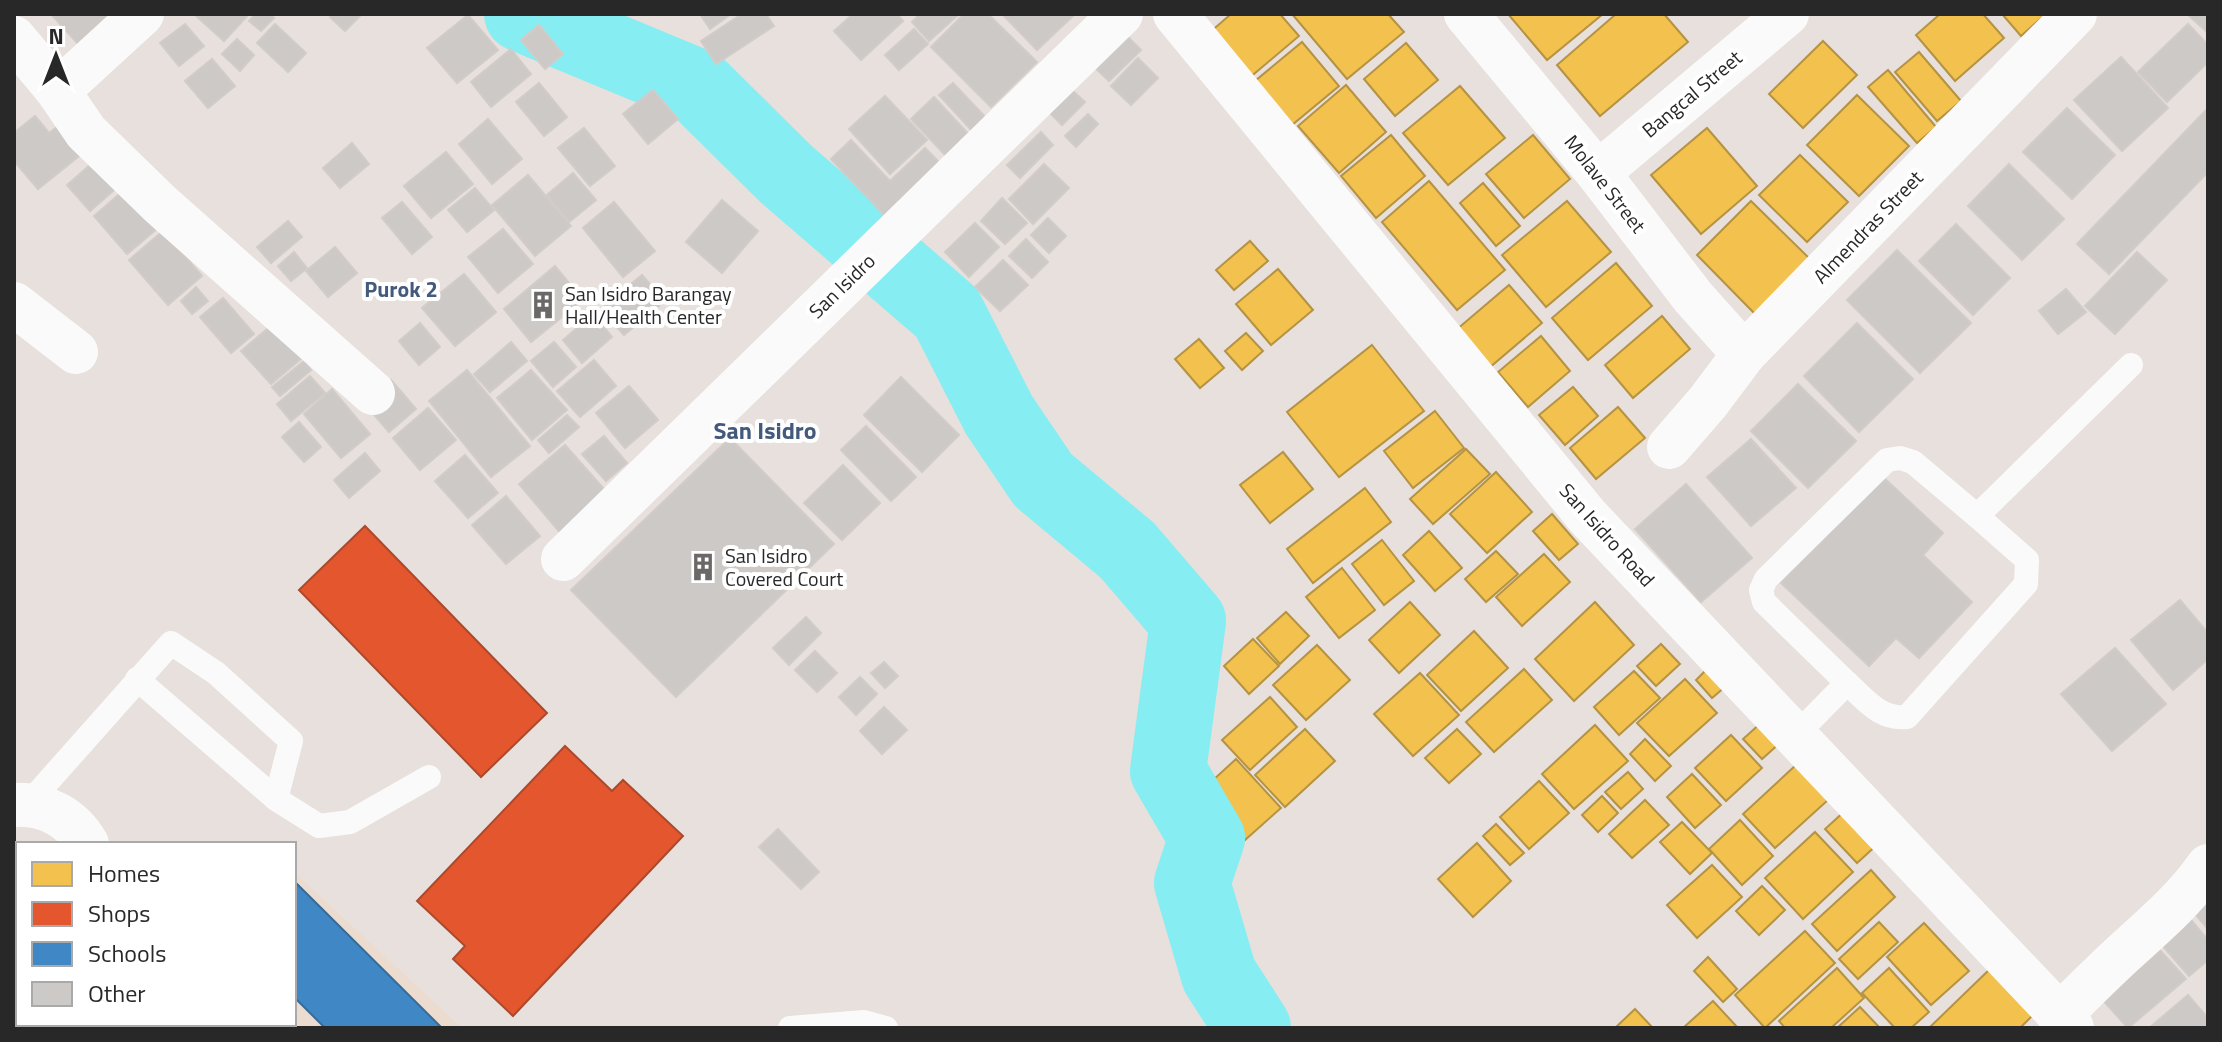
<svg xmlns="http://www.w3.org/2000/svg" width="2222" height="1042" font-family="'Titillium Web',sans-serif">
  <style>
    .education { fill: #ecdccf }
    .homes { fill: #f2c14e; stroke: #b59343; stroke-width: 2 }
    .shops { fill: #e4572e; stroke: #ac492c; stroke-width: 2 }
    .schools { fill: #3f88c5; stroke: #386b96; stroke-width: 2 }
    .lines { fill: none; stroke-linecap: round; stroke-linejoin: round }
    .river { stroke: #86edf2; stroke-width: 76 }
    .building { fill: #cdc9c6; stroke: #d2ccc8; stroke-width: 2 }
    .lane { stroke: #fbfafa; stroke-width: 24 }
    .street { stroke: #fbfafa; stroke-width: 44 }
    .secondary { stroke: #fbfafa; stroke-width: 44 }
    .labels { text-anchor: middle; stroke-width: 8; stroke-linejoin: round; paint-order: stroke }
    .street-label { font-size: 20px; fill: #282828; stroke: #fff }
    .poi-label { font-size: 20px; fill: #282828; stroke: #fff; text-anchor: start }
    .neighbourhood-label { font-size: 22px; font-weight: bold; fill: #445a7d; stroke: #fff }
    .quarter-label { font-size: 24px; font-weight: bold; fill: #445a7d; stroke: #fff }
  </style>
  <rect width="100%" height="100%" fill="#e7e0dc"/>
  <path class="education" d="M294,872l168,156 -324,-2 2,-2h154z"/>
  <g class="homes">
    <path d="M1231,14h49l19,22 -51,43 -39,-46z"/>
    <path d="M1292,14h96l16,18 -57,47z"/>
    <path d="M1508,14h95l-56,46z"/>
    <path d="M1616,14h48l24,28 -88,74 -43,-51z"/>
    <path d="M1940,14h43l21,24 -49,43 -39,-46z"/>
    <path d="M2002,14h44l-25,22z"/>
    <path d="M1823,41l34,34 -54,53 -34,-34z"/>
    <path d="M1302,42l37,44 -47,39 -37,-44z"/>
    <path d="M1406,43l32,37 -43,36 -31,-37z"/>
    <path d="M1919,52l42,49 -24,20 -42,-49z"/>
    <path d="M1888,70l48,57 -19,16 -49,-56z"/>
    <path d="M1346,85l40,47 -47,41 -41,-47z"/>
    <path d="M1460,86l45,52 -57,47 -45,-52z"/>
    <path d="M1857,95l52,51 -50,50 -52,-51z"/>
    <path d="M1707,128l50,58 -56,48 -50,-59z"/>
    <path d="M1391,135l34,41 -49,42 -35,-42z"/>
    <path d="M1533,135l37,44 -46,39 -38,-44z"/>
    <path d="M1800,155l48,47 -41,40 -48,-47z"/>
    <path d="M1429,181l76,89 -48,40 -75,-88z"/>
    <path d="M1483,183l37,43 -24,20 -36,-43z"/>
    <path d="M1567,201l44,51 -65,55 -44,-52z"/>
    <path d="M1751,201l61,60 -55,55 -60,-61z"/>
    <path d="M1250,241l18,20 -34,29 -18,-20z"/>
    <path d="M1616,263l36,43 -64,54 -36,-42z"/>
    <path d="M1278,269l35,41 -42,35 -35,-41z"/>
    <path d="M1509,285l33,38 -53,45 -33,-38z"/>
    <path d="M1662,316l28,33 -57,49 -28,-33z"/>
    <path d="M1246,333l17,18 -21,19 -17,-19z"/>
    <path d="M1541,336l29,35 -42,36 -30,-35z"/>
    <path d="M1199,339l25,29 -24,20 -25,-29z"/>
    <path d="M1372,345l52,66 -85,66 -52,-65z"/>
    <path d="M1573,387l25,29 -33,29 -26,-30z"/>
    <path d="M1618,407l27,31 -49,41 -26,-31z"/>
    <path d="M1435,411l29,37 -51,40 -29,-37z"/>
    <path d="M1466,449l24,25 -57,50 -23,-25z"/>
    <path d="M1283,452l30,37 -43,34 -30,-38z"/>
    <path d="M1496,472l36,40 -45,41 -37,-39z"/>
    <path d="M1365,488l26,34 -78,61 -26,-34z"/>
    <path d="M1552,514l26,30 -19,16 -26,-29z"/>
    <path d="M1429,531l33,37 -27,23 -32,-36z"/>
    <path d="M1382,540l32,41 -30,24 -32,-41z"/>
    <path d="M1496,551l22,23 -32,28 -21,-23z"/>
    <path d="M1544,554l26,28 -48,44 -26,-29z"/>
    <path d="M1342,568l33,42 -36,28 -33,-41z"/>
    <path d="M1410,602l30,33 -41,38 -30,-33z"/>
    <path d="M1595,602l39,43 -60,56 -39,-42z"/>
    <path d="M1286,612l23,24 -29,28 -23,-26z"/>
    <path d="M1474,631l34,37 -47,43 -34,-36z"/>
    <path d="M1253,639l26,27 -30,28 -25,-28z"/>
    <path d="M1661,644l19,20 -24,22 -19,-20z"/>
    <path d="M1317,645l33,35 -44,40 -33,-35z"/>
    <path d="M1708,668l17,19 -13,11 -16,-18z"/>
    <path d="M1524,669l28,31 -58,52 -28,-30z"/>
    <path d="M1634,671l26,27 -41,37 -25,-28z"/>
    <path d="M1420,673l39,42 -46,41 -39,-42z"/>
    <path d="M1685,679l32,34 -48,43 -32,-33z"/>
    <path d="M1270,697l27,30 -47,43 -28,-30z"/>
    <path d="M1762,722l18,21 -18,16 -19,-20z"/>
    <path d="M1595,725l33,36 -54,48 -32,-35z"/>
    <path d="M1305,729l30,32 -50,46 -30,-32z"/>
    <path d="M1457,729l24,25 -32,29 -24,-25z"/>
    <path d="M1731,735l31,33 -36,33 -31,-33z"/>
    <path d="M1645,739l26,27 -16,15 -25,-27z"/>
    <path d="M1236,759l45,49 -36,32 -45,-48z"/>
    <path d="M1796,765l32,35 -53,48 -32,-34z"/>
    <path d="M1628,772l15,17 -22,20 -16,-17z"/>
    <path d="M1692,774l29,31 -26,23 -28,-31z"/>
    <path d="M1539,781l30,32 -40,36 -29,-32z"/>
    <path d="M1602,796l16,17 -20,19 -16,-17z"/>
    <path d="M1645,800l24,25 -37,33 -23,-24z"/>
    <path d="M1846,810l32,34 -21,19 -32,-34z"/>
    <path d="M1740,820l33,36 -31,29 -33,-36z"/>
    <path d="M1682,822l30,31 -22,21 -30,-32z"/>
    <path d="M1496,824l28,29 -14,12 -27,-29z"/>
    <path d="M1815,832l38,40 -50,47 -38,-41z"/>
    <path d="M1477,843l34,38 -38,36 -35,-38z"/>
    <path d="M1712,865l30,32 -45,41 -30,-33z"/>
    <path d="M1871,870l24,27 -58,54 -25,-27z"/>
    <path d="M1762,886l23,24 -26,25 -23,-24z"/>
    <path d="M1879,922l19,20 -40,37 -19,-20z"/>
    <path d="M1924,923l45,48 -38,34 -44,-48z"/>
    <path d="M1805,931l30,32 -70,65 -30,-33z"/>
    <path d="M1708,957l29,32 -14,13 -29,-31z"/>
    <path d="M1992,967l44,45 -16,16h-91z"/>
    <path d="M1837,968l27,30 -33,30h-46l-6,-7z"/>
    <path d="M1889,968l40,44 -18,16h-16l-33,-35z"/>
    <path d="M1713,1001l25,27h-55z"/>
    <path d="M1860,1007l20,21h-43z"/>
    <path d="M1635,1009l18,19h-38z"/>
  </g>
  <g class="shops">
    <path d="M365,526l182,187 -66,64 -182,-187z"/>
    <path d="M565,746l47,45 11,-11 60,56 -170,180 -60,-57 12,-13 -48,-45z"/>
  </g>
  <path class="schools" d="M294,881l148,147h-117l-31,-31z"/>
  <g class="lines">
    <path class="river" d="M522,14l176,73 88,87 161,139 52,102 44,65 84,70 61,71 -20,150 39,67 -15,45 27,92 34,53"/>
  </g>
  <g class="building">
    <path d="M51,14h63l-34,32z"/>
    <path d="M194,14h55l-25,27z"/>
    <path d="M256,14h14l4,4 -13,13 -12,-10z"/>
    <path d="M333,14h24l3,2 -15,15 -15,-14z"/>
    <path d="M700,14h31l-21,15z"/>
    <path d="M742,14h24l8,12 -58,38 -15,-23z"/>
    <path d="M853,14h44l6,7 -42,39 -27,-29z"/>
    <path d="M920,14h39l-30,27 -17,-19z"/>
    <path d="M964,14h24l49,48 -46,45 -60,-60z"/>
    <path d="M1002,14h73l-38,36z"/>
    <path d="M2187,14h21v19z"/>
    <path d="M468,15l30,35 -41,33 -30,-35z"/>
    <path d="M185,24l19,22 -25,20 -19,-23z"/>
    <path d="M275,24l31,29 -18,19 -31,-29z"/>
    <path d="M2188,24l20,21v17l-41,40 -29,-30z"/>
    <path d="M539,25l24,29 -18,15 -24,-29z"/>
    <path d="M914,29l14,15 -29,26 -14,-15z"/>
    <path d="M1123,32l18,18 -32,31 -18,-17z"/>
    <path d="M237,39l17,16 -14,16 -18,-17z"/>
    <path d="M511,49l20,25 -40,33 -20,-25z"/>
    <path d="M2121,57l47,51 -46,43 -48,-51z"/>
    <path d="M1138,58l20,20 -27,27 -20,-19z"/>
    <path d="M212,59l23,27 -27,22 -23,-27z"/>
    <path d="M539,83l28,34 -23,19 -28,-34z"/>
    <path d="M953,83l36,38 -14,13 -36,-39z"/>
    <path d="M653,90l25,29 -30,25 -25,-30z"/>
    <path d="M1073,91l12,11 -23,23 -12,-12z"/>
    <path d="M885,96l42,44 -37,34 -41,-45z"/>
    <path d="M934,97l38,41 -23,21 -38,-40z"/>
    <path d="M2067,108l48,47 -43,44 -49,-47z"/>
    <path d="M2208,108v64l-99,102 -32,-30z"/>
    <path d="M1088,114l10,10 -22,23 -11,-11z"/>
    <path d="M35,116l14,17 12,-9 23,28 -46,37 -24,-28v-28z"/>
    <path d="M488,119l34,40 -30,25 -33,-40z"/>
    <path d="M584,128l31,38 -25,20 -32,-38z"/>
    <path d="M1041,132l12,13 -33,33 -13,-13z"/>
    <path d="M851,140l39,41 35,-33 19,19 -56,52 -57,-60z"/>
    <path d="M352,143l17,21 -29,24 -17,-20z"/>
    <path d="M446,152l27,32 -42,34 -27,-32z"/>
    <path d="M97,159l23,26 -30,26 -23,-26z"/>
    <path d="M1044,164l25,24 -36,36 -24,-25z"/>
    <path d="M2009,164l55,55 -42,41 -54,-54z"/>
    <path d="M573,173l23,27 -27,22 -22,-27z"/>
    <path d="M528,175l43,51 -36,30 -43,-51z"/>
    <path d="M131,184l33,39 -37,31 -33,-38z"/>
    <path d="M475,188l19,22 -27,22 -19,-22z"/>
    <path d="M1002,198l25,25 -22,21 -24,-23z"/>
    <path d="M722,200l36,31 -36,42 -36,-31z"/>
    <path d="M402,202l30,35 -20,17 -30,-36z"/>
    <path d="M614,202l41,49 -32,26 -40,-49z"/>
    <path d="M1048,218l18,18 -17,17 -18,-18z"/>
    <path d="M288,221l14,16 -31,26 -14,-16z"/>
    <path d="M975,223l24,24 -30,30 -24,-25z"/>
    <path d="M1956,224l54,54 -37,37 -54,-54z"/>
    <path d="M503,229l30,35 -35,29 -30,-36z"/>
    <path d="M163,231l39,45 -34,29 -39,-45z"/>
    <path d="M1026,239l22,23 -16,16 -23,-22z"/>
    <path d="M335,247l22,26 -29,24 -22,-26z"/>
    <path d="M1897,250l74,73 -51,50 -73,-73z"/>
    <path d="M294,252l13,16 -16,13 -13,-15z"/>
    <path d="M2137,252l30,28 -52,54 -30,-28z"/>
    <path d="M1003,260l25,25 -28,26 -25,-24z"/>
    <path d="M555,266l28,34 -52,42 -27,-33z"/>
    <path d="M464,274l32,38 -41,34 -33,-38z"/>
    <path d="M642,275l23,26 -41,34 -23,-26z"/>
    <path d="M196,287l12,14 -16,13 -11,-13z"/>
    <path d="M2066,289l20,23 -28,22 -19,-23z"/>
    <path d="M223,298l31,36 -23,19 -31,-36z"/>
    <path d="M593,314l19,23 -30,26 -19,-23z"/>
    <path d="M420,323l20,24 -21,18 -20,-24z"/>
    <path d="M1857,323l56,56 -54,53 -55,-56z"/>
    <path d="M272,325l30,33 -31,26 -30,-33z"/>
    <path d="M511,342l16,19 -37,31 -16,-18z"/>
    <path d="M554,342l22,25 -23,20 -22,-26z"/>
    <path d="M594,360l22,26 -36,31 -23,-26z"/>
    <path d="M304,361l7,9 -31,26 -8,-9z"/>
    <path d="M467,370l63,76 -39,31 -62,-76z"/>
    <path d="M531,370l36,40 -35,30 -35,-42z"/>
    <path d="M310,376l15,17 -34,28 -14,-17z"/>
    <path d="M901,377l58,58 -37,37 -58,-57z"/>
    <path d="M391,380l25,29 -27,23 -25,-29z"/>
    <path d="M1798,384l58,57 -48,47 -57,-57z"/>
    <path d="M629,386l29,34 -33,28 -29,-35z"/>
    <path d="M332,389l38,45 -29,24 -37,-44z"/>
    <path d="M428,408l28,32 -36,30 -27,-32z"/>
    <path d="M567,415l12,12 -30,26 -11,-13z"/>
    <path d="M299,422l22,25 -17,15 -22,-25z"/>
    <path d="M866,426l50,51 -25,24 -50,-51z"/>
    <path d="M604,436l23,27 -21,18 -24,-27z"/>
    <path d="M730,438l104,106 -158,153 -105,-107z"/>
    <path d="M1751,439l45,49 -45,38 -44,-49z"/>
    <path d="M565,445l45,51 -47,40 -44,-52z"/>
    <path d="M365,453l15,18 -31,27 -15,-18z"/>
    <path d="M465,455l33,38 -30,25 -33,-37z"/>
    <path d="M843,465l37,38 -38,37 -38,-37z"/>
    <path d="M1883,477l60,56 -20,22 49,47 -53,56 -23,-20 -27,28 -88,-83z"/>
    <path d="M1686,484l66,74 -51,44 -66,-73z"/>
    <path d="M506,496l34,40 -34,28 -34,-39z"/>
    <path d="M2180,600l28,33v26l-35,31 -42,-50z"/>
    <path d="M806,617l15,16 -32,32 -16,-17z"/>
    <path d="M2115,648l51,56 -54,47 -51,-57z"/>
    <path d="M815,651l22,22 -20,19 -22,-22z"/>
    <path d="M884,662l14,14 -13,12 -14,-15z"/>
    <path d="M860,677l17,17 -21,21 -17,-18z"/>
    <path d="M884,707l23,23 -25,24 -22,-23z"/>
    <path d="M778,829l41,43 -18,17 -42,-42z"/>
    <path d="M2208,902v27l-13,-15z"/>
    <path d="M2191,920l17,20v20l-19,16 -27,-31z"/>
    <path d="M2158,948l28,31 -58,49 -28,-31z"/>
    <path d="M2188,995l20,23v10h-59z"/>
  </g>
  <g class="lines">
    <g class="lane">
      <path d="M137,679l139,120 43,27 31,-4 79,-45"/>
      <path d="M1847,683c19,17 33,37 60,34l119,-133 1,-24 -50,-44"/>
      <path d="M1794,737l53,-54 -83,-81 -3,-12 5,-11 121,-119 13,-2 13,4 64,54 154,-151"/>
      <path d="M28,804l143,-161 45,30 75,68 -15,58"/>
      <path d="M790,1028l74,-6 22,6"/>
    </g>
    <g class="street">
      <path d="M1466,14l132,159 95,124 51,57"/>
      <path d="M14,38l44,53 28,41 74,72 213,189"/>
      <path d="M58,91l84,-77"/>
      <path d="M1598,173l189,-159"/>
      <path d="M14,304l62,48"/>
      <path d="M1669,447l39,-45 36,-48 331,-340"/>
      <path d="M563,559l558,-545"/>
      <path d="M14,805c30,-2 58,12 73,39"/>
      <path d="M14,951h4"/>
      <path d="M2059,1016c22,-22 44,-44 67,-65 30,-27 59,-52 82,-85"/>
    </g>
    <path class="secondary" d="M1175,14l412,502 485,512"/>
  </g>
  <defs>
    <symbol id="building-bare" viewBox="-9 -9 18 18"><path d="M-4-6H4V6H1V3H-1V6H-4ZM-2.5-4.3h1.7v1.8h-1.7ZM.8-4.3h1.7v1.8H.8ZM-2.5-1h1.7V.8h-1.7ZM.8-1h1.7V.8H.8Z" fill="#6b6867" stroke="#fff" stroke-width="2.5" paint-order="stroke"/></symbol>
  </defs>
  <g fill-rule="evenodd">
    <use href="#building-bare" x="523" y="285" width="40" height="40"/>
    <use href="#building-bare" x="683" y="547" width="40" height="40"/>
  </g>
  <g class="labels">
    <g class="street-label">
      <text transform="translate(1692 94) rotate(-40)" y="7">Bangcal Street</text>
      <text transform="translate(1605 184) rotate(52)" y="7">Molave Street</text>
      <text transform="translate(1868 227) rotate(-46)" y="7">Almendras Street</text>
      <text transform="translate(842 286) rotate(-44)" y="7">San Isidro</text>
      <text transform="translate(1607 535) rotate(48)" y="7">San Isidro Road</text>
    </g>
    <g class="poi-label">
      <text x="565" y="301">San Isidro Barangay<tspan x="565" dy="23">Hall/Health Center</tspan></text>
      <text x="725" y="563">San Isidro<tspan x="725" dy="23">Covered Court</tspan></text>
    </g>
    <g class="neighbourhood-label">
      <text x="401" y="297">Purok 2</text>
    </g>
    <g class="quarter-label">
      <text x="765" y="439">San Isidro</text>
    </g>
  </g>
  <rect width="2222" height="1042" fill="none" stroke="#282828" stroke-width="32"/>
  <rect x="16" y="842" width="280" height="184" fill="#ffffff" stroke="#a9a9a9" stroke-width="2"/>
  <rect x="32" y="862" width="40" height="24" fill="#f2c14e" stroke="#a9a9a9" stroke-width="2"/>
  <text x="88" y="882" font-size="24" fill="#282828">Homes</text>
  <rect x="32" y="902" width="40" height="24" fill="#e4572e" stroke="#a9a9a9" stroke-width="2"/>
  <text x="88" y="922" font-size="24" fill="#282828">Shops</text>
  <rect x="32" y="942" width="40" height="24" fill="#3f88c5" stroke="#a9a9a9" stroke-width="2"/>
  <text x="88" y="962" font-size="24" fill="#282828">Schools</text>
  <rect x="32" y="982" width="40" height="24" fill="#cdc9c6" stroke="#a9a9a9" stroke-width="2"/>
  <text x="88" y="1002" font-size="24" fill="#282828">Other</text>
  <g transform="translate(56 56)" stroke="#ffffff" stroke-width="6" paint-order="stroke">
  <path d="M0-6L14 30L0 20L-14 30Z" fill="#282828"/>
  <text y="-12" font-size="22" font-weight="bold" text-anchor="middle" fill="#282828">N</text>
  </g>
</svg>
